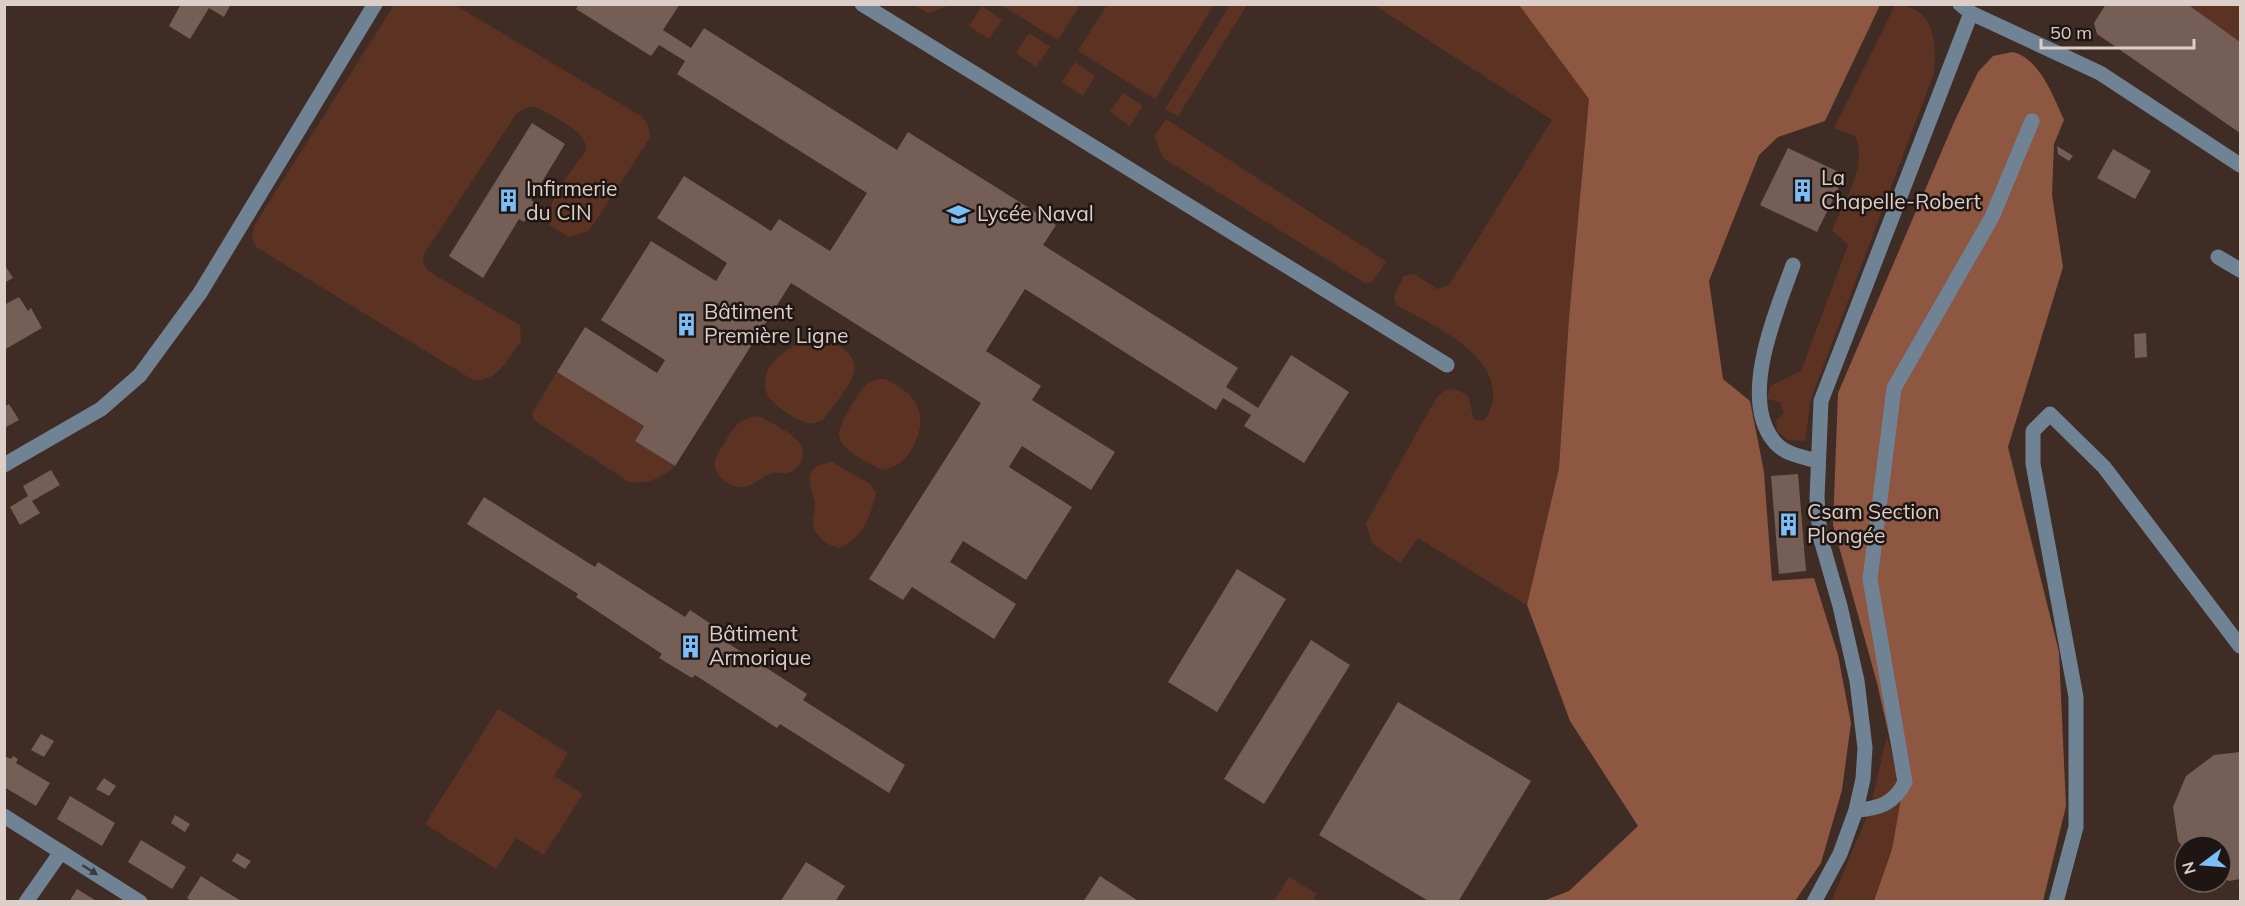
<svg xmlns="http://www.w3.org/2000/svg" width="2245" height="906" font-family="Mulish,sans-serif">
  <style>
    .green { fill: #5c3323 }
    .forest { fill: #8d5742 }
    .building { fill: #745e56 }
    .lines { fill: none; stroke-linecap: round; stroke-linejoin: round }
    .minor { stroke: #708395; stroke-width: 15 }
    .oneway { fill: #3b3c40 }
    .labels { text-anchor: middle; stroke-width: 5; stroke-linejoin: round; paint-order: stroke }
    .poi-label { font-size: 21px; fill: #dccfca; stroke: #1f1613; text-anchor: start }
  </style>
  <rect width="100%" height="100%" fill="#3f2c24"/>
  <g class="green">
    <path d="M394,5h61l186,111 7,9 2,13 -61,93 -20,6 -19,-12c-6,-25 23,-54 36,-75 2,-19 -35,-34 -50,-43h-8l-11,6 -93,141 -1,9 5,8 92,54 1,16c-14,19 -23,41 -48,39l-217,-133 -4,-9 2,-12z"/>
    <path d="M914,5l37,-1v1l-23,8z"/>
    <path d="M1001,5h79l-22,35z"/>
    <path d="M1107,5v-1l107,1 -59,94 -77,-48z"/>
    <path d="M1230,5h17l-69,111 -13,-7z"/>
    <path d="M1374,5h145l70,94 -20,219 -10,150 -32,137 -109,-67 -18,25 -28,-20 -6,-20 71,-126c11,-11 18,-9 31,-1l6,24c10,2 13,-1 16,-10 20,-52 -59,-86 -94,-105l-2,-9 10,-20 10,-2 23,15 12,-4 103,-165z"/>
    <path d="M1895,5c39,0 42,37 39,68l-123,326 -6,42 -17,-1 -11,-9 -1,-11 8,-6 -4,-12 -13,-3 3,-13 31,-15 47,-126 -16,-15c11,-26 37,-66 23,-94l-21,-8z"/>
    <path d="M2187,5h53v37z"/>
    <path d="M982,6l20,14 -13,19 -20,-13z"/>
    <path d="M1029,33l21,14 -14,20 -20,-14z"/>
    <path d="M1075,62l20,14 -12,20 -21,-14z"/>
    <path d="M1123,93l20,13 -13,20 -20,-14z"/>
    <path d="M1166,119l220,142 -13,21 -8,1 -202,-125 -9,-22z"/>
    <path d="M808,339c19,0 53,10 45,36 -5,15 -21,32 -30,45 -6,2 -11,5 -18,2 -11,-3 -33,-18 -38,-28 -11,-26 21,-48 41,-55z"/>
    <path d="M557,372l87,54 -9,15 40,25c-15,13 -27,18 -46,16l-95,-62 -2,-7z"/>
    <path d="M885,379c33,15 46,38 26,71 -8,13 -14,17 -29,20 -13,-8 -40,-18 -43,-34 -2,-10 20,-45 28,-52 6,-5 11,-5 18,-5z"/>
    <path d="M759,416c15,9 54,24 42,46 -3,5 -8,10 -14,11 -4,1 -9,-1 -14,0 -10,2 -19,13 -29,14 -13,1 -30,-10 -29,-24 0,-7 6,-15 10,-21 9,-16 15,-24 34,-26z"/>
    <path d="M832,462l38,22 6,8c-4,23 -15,48 -37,56 -12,-3 -25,-12 -26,-25 -1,-6 3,-12 2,-19 -5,-21 -14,-37 17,-42z"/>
    <path d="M498,709l70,44 -14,23 29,18 -39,61 -28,-17 -20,31 -71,-45z"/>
    <path d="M1887,736l15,57 -10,56 -16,50 -2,2 -43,1 39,-93z"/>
    <path d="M1289,877l28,17 -5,7h-38z"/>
  </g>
  <g class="forest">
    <path d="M1519,5h361l-55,116 -47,16 -19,18 -50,126 14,98 27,22 14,71 8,109 42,-3 24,77 13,68 -9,67 -21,73 -26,38h-252l26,-10 69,-65 -68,-105 -43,-116 32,-137 10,-150 20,-219z"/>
    <path d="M2013,52c27,7 40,44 51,68l-10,24 -2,51 11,72 -55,180 51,205 7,154 -23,95h-169l18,-52 10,-56 -25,-110 -44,-158 5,-132 117,-273 23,-48 15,-16z"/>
  </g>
  <g class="building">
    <path d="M181,4h50l-7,13 -15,-9 -19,31 -21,-13z"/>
    <path d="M579,4h101l-17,26 28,18 13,-20 193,122 11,-18 148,93 -13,20 195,123 -12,19 32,21 33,-53 58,37 -45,71 -60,-37 7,-11 -28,-17 -7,12 -191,-121 -39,62 55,35 -9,14 83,52 -24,38 -69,-44 -13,21 63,40 -46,73 -63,-39 -13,21 66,42 -22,35 -82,-52 -9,13 -34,-21 112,-176 -190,-120 -116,183 -40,-25 9,-15 -87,-54 28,-45 72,46 8,-13 -64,-40 50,-79 65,40 11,-18 -70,-45 27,-42 87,55 8,-12 51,32 37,-58 -190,-119 8,-13 -26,-16 -8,11 -75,-47z"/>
    <path d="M2106,4h81l53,38v91l-143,-99 -3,-11z"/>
    <path d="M532,123l33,21 -34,56 5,3 -12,19 -5,-3 -36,59 -34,-22z"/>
    <path d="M2057,146l16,10 -4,5 -11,-7z"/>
    <path d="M1788,148l57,27 -28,57 -57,-27z"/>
    <path d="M2113,149l38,22 -16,28 -38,-21z"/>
    <path d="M4,264l9,14 -9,5z"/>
    <path d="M19,297l9,14 3,-3 11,20 -38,22v-45z"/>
    <path d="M2146,333l1,24 -12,1 -1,-24z"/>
    <path d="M9,404l10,16 -15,8v-21z"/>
    <path d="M51,470l9,15 -28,16 8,12 -20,12 -10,-18 18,-11 -5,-10z"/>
    <path d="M1798,474l8,97 -27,3 -8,-98z"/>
    <path d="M484,497l111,70 3,-5 87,55 5,-7 33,22 -3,6 87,56 -4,6 102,65 -16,28 -109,-69 -3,4 -82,-53 -3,3 -33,-20 3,-4 -86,-57 2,-3 -111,-70z"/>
    <path d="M1237,569l49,30 -69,113 -49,-30z"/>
    <path d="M1311,640l39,25 -86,139 -40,-25z"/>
    <path d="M1398,702l133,79 -73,121h-28l-111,-67z"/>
    <path d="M41,734l13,7 -10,16 -13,-7z"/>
    <path d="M2240,752v127l-11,2 -8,-4v-31h-36v4l-7,-9 -5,-34 13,-31 28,-21z"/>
    <path d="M4,756l7,3 2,-3 5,3 -2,4 34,20 -14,23 -32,-19z"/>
    <path d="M104,778l12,8 -7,10 -13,-7z"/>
    <path d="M70,796l45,27 -13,23 -45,-27z"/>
    <path d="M175,815l15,9 -5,8 -14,-9z"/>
    <path d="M141,840l45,27 -14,22 -44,-27z"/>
    <path d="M237,853l14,8 -6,8 -13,-8z"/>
    <path d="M806,862l39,24 -10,16h-55z"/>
    <path d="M201,876l22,14 20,12h-50l-6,-4z"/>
    <path d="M1100,876l40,26h-57z"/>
    <path d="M77,889l21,13h-29z"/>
  </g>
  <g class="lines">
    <g class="minor">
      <path d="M862,4l585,361"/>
      <path d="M1960,4l11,9 129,60 140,92"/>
      <path d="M2218,257l22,13"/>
      <path d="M1793,265c-16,45 -54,131 -20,175 10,14 29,17 45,21"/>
      <path d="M4,465l97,-56 39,-34 60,-82 175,-289"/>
      <path d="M1856,810c22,-1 38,-6 49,-28l-35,-203 24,-191 98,-171 40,-96"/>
      <path d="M4,816l136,86"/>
      <path d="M26,902l35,-50"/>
      <path d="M1814,902l26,-48 16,-44 7,-31 2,-31 -8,-67 -17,-75 -20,-70 -3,-38 4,-97 150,-388"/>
      <path d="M2056,902l20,-75v-130l-43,-233v-33l17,-17 54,53 136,179"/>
    </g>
  </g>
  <defs><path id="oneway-solid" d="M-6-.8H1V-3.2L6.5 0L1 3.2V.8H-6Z" transform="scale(1.5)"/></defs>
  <use class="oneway" href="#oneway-solid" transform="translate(90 870) rotate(32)"/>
  <defs>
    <symbol id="building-bare" viewBox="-9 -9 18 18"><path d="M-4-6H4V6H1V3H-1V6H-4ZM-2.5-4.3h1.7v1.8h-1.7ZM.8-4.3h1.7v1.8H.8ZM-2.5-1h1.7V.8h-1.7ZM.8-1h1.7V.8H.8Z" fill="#7bbef8" stroke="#1f1613" stroke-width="2.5" paint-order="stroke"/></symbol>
    <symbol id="school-bare" viewBox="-9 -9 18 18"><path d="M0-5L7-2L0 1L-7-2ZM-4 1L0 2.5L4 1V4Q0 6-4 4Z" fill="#7bbef8" stroke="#1f1613" stroke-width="2.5" paint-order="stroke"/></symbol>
  </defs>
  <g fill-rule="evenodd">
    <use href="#building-bare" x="1786" y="174" width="33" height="33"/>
    <use href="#building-bare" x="492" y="184" width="33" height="33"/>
    <use href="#school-bare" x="942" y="198" width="33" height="33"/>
    <use href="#building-bare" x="670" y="308" width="33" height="33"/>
    <use href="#building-bare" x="1772" y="508" width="33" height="33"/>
    <use href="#building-bare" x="674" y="630" width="33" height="33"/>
  </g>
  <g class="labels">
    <g class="poi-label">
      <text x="1821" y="185">La<tspan x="1821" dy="24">Chapelle-Robert</tspan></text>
      <text x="526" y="196">Infirmerie<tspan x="526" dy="24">du CIN</tspan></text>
      <text x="977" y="221">Lycée Naval</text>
      <text x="704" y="319">Bâtiment<tspan x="704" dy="24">Première Ligne</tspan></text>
      <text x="1807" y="519">Csam Section<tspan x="1807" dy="24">Plongée</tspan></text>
      <text x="709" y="641">Bâtiment<tspan x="709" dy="24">Armorique</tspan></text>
    </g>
  </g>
  <rect width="2245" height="906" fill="none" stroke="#dccfca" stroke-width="12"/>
  <g transform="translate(2203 864) rotate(254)"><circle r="28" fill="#1f1613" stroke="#6b605c" stroke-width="1.5"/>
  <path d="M0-4.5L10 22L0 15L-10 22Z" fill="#7bbef8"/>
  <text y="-9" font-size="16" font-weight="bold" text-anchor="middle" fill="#dccfca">N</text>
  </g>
  <path d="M2041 39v9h153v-9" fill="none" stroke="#dccfca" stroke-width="3"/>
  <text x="2050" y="39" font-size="18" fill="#dccfca" stroke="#1f1613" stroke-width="4.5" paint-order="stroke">50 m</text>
</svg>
